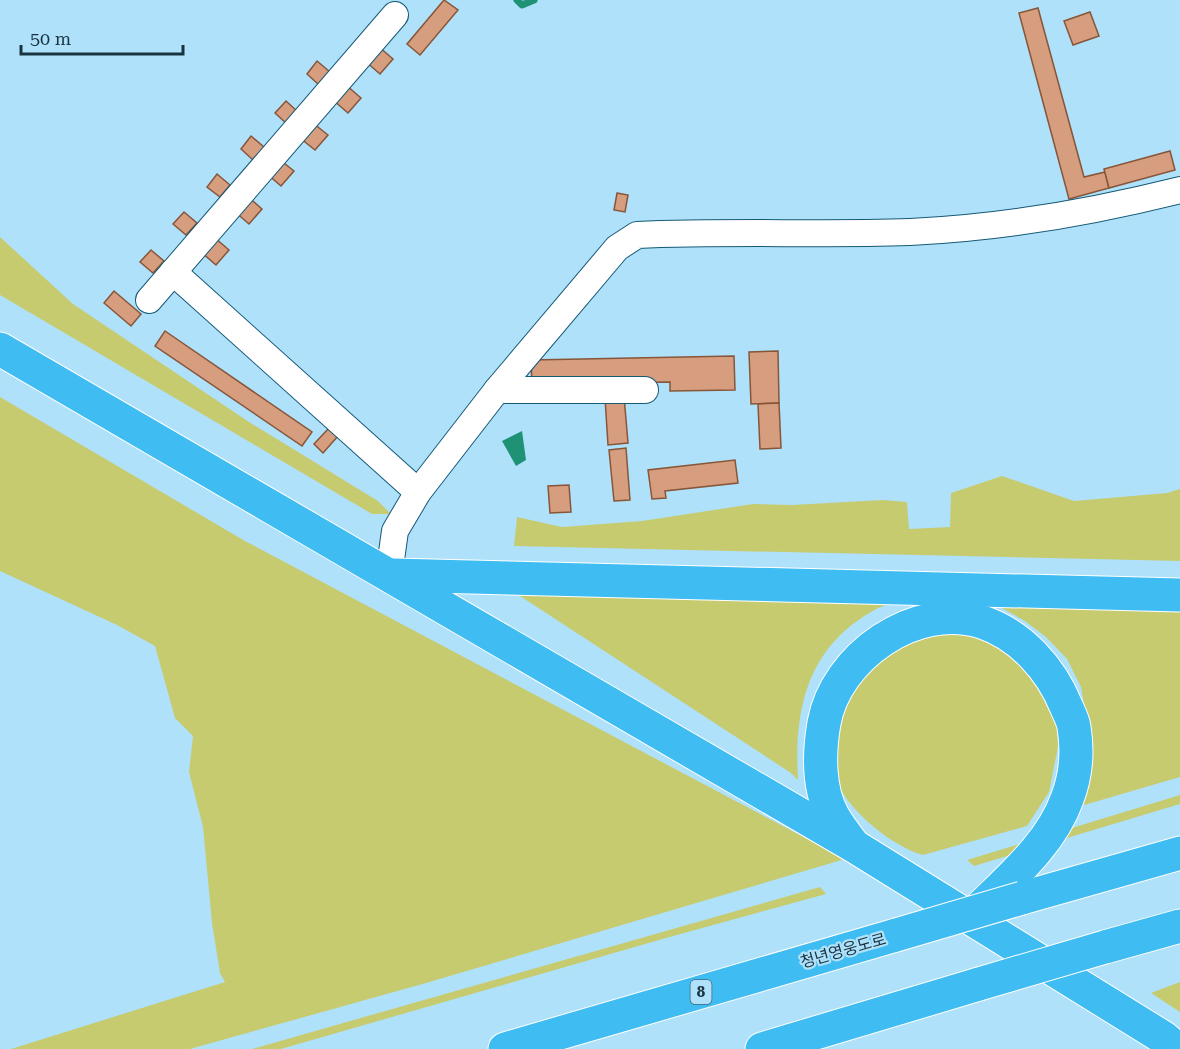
<svg xmlns="http://www.w3.org/2000/svg" width="1180" height="1049" font-family="'Roboto Serif','Noto Sans KR',serif">
  <style>
    .green { fill: #c7cb70 }
    .water { fill: #1f9275 }
    .lines { fill: none; stroke-linecap: round; stroke-linejoin: round }
    .stream { stroke: #1f9275; stroke-width: 7 }
    .building { fill: #d69e7f; stroke: #875538; stroke-width: 1.5 }
    .minor-casing { stroke: #155975; stroke-width: 28 }
    .highway-casing { stroke: #fff; stroke-width: 35 }
    .minor { stroke: #fff; stroke-width: 26 }
    .highway { stroke: #3fbcf1; stroke-width: 33 }
    .highway-bridge-casing { stroke: #fff; stroke-width: 35; stroke-linecap: butt }
    .highway-bridge { stroke: #3fbcf1; stroke-width: 33 }
    .labels { text-anchor: middle; stroke-width: 4.5; stroke-linejoin: round; paint-order: stroke }
    .shield { fill: #afe1fb; stroke: #466878; stroke-width: 1.5 }
    .shield-label { font-size: 15px; font-weight: bold; fill: #193440 }
    .street-label { font-size: 16px; fill: #193440; stroke: #afe1fb }
  </style>
  <rect width="100%" height="100%" fill="#afe1fb"/>
  <g class="green">
    <path d="M0,237l73,67 176,118 129,79 13,13h-19l-372,-219z"/>
    <path d="M0,397l245,144 600,318 -419,124 -236,66h-179l214,-67 -5,-9 -8,-50 -9,-96 -14,-55 4,-36 -18,-18 -20,-72 -38,-21 -117,-54z"/>
    <path d="M1002,476l72,25 93,-8 13,-4v72l-666,-15 3,-29 45,10 80,-6 111,-17 39,1 91,-5 24,2 2,27 41,-2 1,-34z"/>
    <path d="M517,594l391,4c-10,3 -21,6 -30,10 -70,37 -84,99 -80,172l-7,-7z"/>
    <path d="M972,600l208,5v172l-106,31 13,-87 -6,-34 -14,-28 -21,-22 -21,-16 -25,-14z"/>
    <path d="M981,629l56,43 20,52 1,23 -9,45 -22,34 -104,29c-33,-9 -90,-55 -91,-92 0,-7 3,-15 4,-22 3,-19 6,-37 8,-56l65,-51z"/>
    <path d="M1180,795v9l-206,62 -7,-6z"/>
    <path d="M820,887l6,7 -160,44 -385,111h-29z"/>
    <path d="M1180,982v30l-29,-19z"/>
  </g>
  <path class="water" d="M522,431l4,29 -10,6 -14,-25z"/>
  <g class="lines">
    <path class="stream" d="M517,0l5,5 12,-5"/>
  </g>
  <g class="building">
    <path d="M444,0l14,10 -38,45 -13,-11z"/>
    <path d="M1038,8l46,169 21,-5 4,16 -40,11 -50,-186z"/>
    <path d="M1090,12l9,24 -26,9 -9,-24z"/>
    <path d="M378,46l15,13 -13,15 -15,-13z"/>
    <path d="M317,61l13,11 -11,13 -12,-11z"/>
    <path d="M346,85l15,13 -13,15 -15,-13z"/>
    <path d="M286,101l12,11 -11,12 -12,-11z"/>
    <path d="M313,123l15,12 -13,15 -15,-12z"/>
    <path d="M251,136l13,11 -11,13 -12,-11z"/>
    <path d="M1170,151l5,19 -66,18 -5,-19z"/>
    <path d="M279,159l15,12 -13,15 -15,-13z"/>
    <path d="M217,174l13,11 -10,12 -13,-10z"/>
    <path d="M617,193l11,2 -3,17 -11,-2z"/>
    <path d="M247,196l15,13 -13,15 -15,-13z"/>
    <path d="M184,212l13,11 -11,12 -13,-11z"/>
    <path d="M214,237l15,13 -13,15 -15,-13z"/>
    <path d="M151,250l13,11 -11,12 -13,-11z"/>
    <path d="M114,291l27,23 -10,12 -27,-23z"/>
    <path d="M165,331l147,101 -10,14 -147,-100z"/>
    <path d="M778,351l1,52 -28,1 -2,-52z"/>
    <path d="M734,356l1,34 -65,1v-9l-138,2 -1,-24z"/>
    <path d="M624,396l4,47 -20,2 -3,-47z"/>
    <path d="M779,403l2,45 -21,1 -2,-45z"/>
    <path d="M329,428l9,8 -15,17 -9,-9z"/>
    <path d="M626,448l4,52 -16,1 -5,-51z"/>
    <path d="M735,460l3,23 -73,8 1,7 -14,1 -4,-29z"/>
    <path d="M569,485l2,27 -21,1 -2,-27z"/>
  </g>
  <g class="lines">
    <defs>
      <g id="minor">
        <path d="M173,272l245,220"/>
        <path d="M149,300l246,-285"/>
        <path d="M497,390h148"/>
        <path d="M389,574l6,-43 23,-39 79,-102 120,-142 20,-13c91,-4 182,0 273,-3 91,-4 182,-20 270,-42"/>
      </g>
      <g id="highway">
        <path d="M0,349l854,497 310,192 13,11"/>
        <path d="M393,575l787,20"/>
        <path d="M851,842c-6,-8 -13,-17 -18,-26 -15,-27 -14,-64 -9,-93 12,-66 91,-122 158,-101 39,13 69,47 84,84 3,7 7,14 8,21 4,25 2,49 -7,72 -16,45 -57,79 -90,112"/>
        <path d="M1022,898l158,-45"/>
        <path d="M1105,947l75,-21"/>
        <path d="M505,1049l391,-114"/>
        <path d="M762,1049l217,-65"/>
      </g>
    </defs>
    <use href="#minor" class="minor-casing"/>
    <use href="#highway" class="highway-casing"/>
    <use href="#minor" class="minor"/>
    <use href="#highway" class="highway"/>
    <defs>
      <g id="highway-bridge">
        <path d="M896,935l126,-37"/>
        <path d="M979,984l126,-37"/>
      </g>
    </defs>
    <use href="#highway-bridge" class="highway-bridge-casing"/>
    <use href="#highway-bridge" class="highway-bridge"/>
  </g>
  <g class="labels">
    <rect class="shield" x="690.5" y="980" width="21" height="24" rx="4.5"/>
    <g class="shield-label">
      <text x="701" y="997">8</text>
    </g>
    <g class="street-label">
      <text transform="translate(843 950) rotate(-16)" y="6">청년영웅도로</text>
    </g>
  </g>
  <path d="M21 45v9h162v-9" fill="none" stroke="#193440" stroke-width="3"/>
  <text x="30" y="45" font-size="18" fill="#193440" stroke="#afe1fb" stroke-width="4.5" paint-order="stroke">50 m</text>
</svg>
